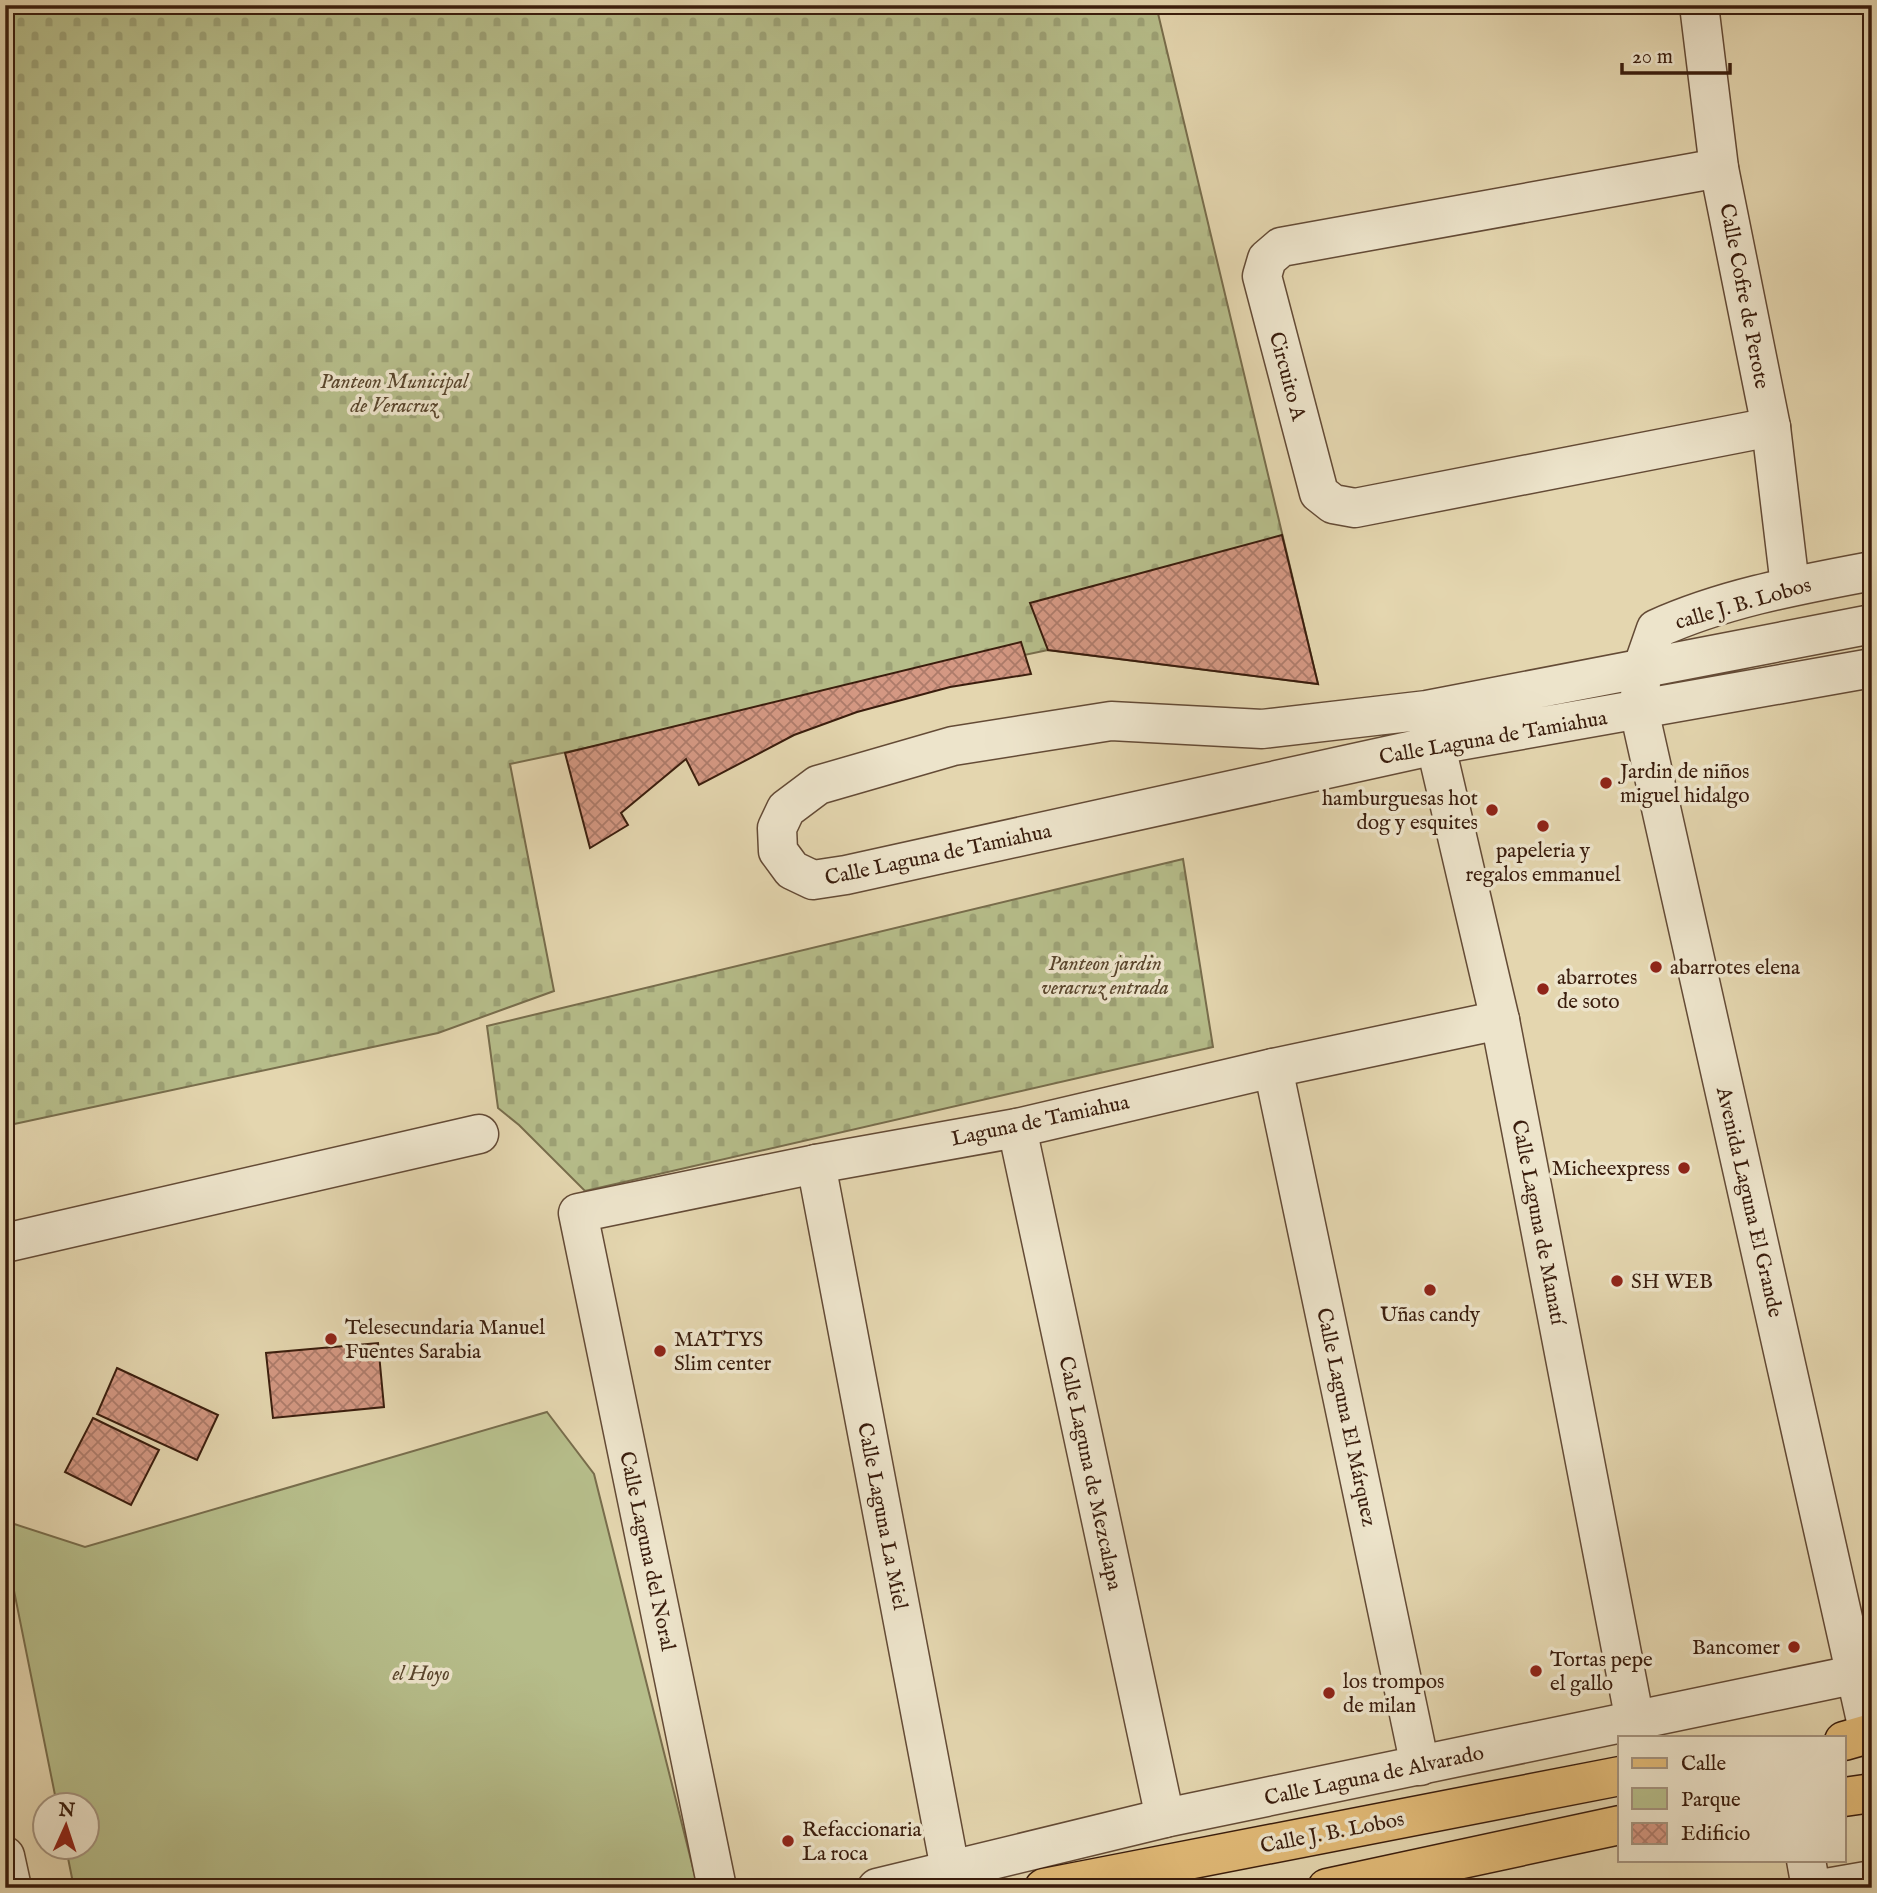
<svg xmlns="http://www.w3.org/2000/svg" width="1877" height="1893" font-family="'IM FELL English',serif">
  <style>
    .green { fill: #b6bd8a; stroke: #786d4c; stroke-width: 2 }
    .cemetery { fill: url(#cemetery-stones); stroke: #786d4c; stroke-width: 2 }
    .building { fill: url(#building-cross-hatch); stroke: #3a1d0d; stroke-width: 2 }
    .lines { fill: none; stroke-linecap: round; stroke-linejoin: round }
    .minor-casing { stroke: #644b36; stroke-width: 41 }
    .major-casing { stroke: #3a1d0d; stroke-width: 41 }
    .minor { stroke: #ede4cb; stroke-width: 38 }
    .major { stroke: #e2bb78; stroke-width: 38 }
    .poi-dot { fill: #8f2418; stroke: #ede4cb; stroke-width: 2.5 }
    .labels { text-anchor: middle; stroke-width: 7; stroke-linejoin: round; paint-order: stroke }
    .street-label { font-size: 21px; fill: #3a1d0d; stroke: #ede4cb }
    .park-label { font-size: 21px; font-style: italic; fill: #59452c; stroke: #ede4cb }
    .poi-label { font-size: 21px; fill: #3a1d0d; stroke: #ede4cb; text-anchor: start }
  </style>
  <defs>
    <pattern id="cemetery-stones" width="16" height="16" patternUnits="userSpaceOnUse" patternTransform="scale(1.75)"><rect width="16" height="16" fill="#b6bd8a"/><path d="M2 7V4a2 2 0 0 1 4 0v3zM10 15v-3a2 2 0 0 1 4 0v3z" fill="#9da276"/></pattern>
    <pattern id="building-cross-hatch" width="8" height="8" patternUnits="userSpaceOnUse" patternTransform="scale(1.75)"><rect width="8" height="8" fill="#d49883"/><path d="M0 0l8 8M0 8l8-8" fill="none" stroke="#ad7b6a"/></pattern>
  </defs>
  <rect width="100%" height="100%" fill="#e4d6af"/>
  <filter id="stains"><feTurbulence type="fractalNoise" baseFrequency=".00286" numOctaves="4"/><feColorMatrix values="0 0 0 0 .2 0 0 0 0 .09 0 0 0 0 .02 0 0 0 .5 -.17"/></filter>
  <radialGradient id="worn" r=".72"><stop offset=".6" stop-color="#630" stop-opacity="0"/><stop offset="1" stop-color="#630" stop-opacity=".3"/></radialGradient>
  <path class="green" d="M547,1412l47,62 104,414h-624l-8,-40h22v-42l-31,-1 -52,-259v-25l80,26z"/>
  <g class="cemetery">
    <path d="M5,5h1151l162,679 -270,-34 -538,114 44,227 -116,42 -433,93z"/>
    <path d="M1183,859l30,188 -628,144 -66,-66 -21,-17 -11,-82z"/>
  </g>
  <g class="building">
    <path d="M1282,535l36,149 -270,-34 -18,-47z"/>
    <path d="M1021,642l10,32 -81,13 -93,25 -63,23 -95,50 -13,-26 -65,54 7,12 -38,23 -25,-95z"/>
    <path d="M378,1343l6,64 -111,11 -7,-65z"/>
    <path d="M117,1368l101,47 -21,45 -100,-46z"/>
    <path d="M93,1418l66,32 -28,55 -66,-33z"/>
  </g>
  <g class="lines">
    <defs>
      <g id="minor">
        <path d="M1699,5l20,163 52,259 19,159"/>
        <path d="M1719,168l-438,79 -14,12 -5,17 57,217 14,11 22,4 416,-81"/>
        <path d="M1872,624l-445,86 -165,19 -151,-8 -158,25 -135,39 -32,24 -9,19 1,23 14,19 21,10 33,-5 590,-130 436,-77"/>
        <path d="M1430,721l70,299 138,717"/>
        <path d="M1273,1068l147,698"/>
        <path d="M1017,1128l148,690"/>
        <path d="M816,1164l134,705"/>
        <path d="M5,1243l474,-109"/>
        <path d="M1869,1734l-230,-1024 3,-41 14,-40c69,-31 142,-44 216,-58"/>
        <path d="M5,1856l7,32"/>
        <path d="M1806,1860l5,28"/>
        <path d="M717,1888l-139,-675 238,-49 201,-36 256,-60 227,-48"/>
        <path d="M877,1888l288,-70 707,-147"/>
        <path d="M1826,1888l46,-8"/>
      </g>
      <g id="major">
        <path d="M1844,1741l28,-8"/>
        <path d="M1844,1797l28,-4"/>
        <path d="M1044,1888l576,-112"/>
        <path d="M1327,1888l293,-63"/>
      </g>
    </defs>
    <use href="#minor" class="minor-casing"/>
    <use href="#major" class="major-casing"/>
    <use href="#minor" class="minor"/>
    <use href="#major" class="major"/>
  </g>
  <g class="poi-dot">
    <circle cx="1606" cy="783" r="7"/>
    <circle cx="1492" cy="810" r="7"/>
    <circle cx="1543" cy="826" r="7"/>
    <circle cx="1656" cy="967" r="7"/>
    <circle cx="1543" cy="989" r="7"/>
    <circle cx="1684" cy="1168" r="7"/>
    <circle cx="1617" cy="1281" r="7"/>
    <circle cx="1430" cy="1290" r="7"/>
    <circle cx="331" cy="1339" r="7"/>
    <circle cx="660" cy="1351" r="7"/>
    <circle cx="1794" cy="1647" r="7"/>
    <circle cx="1536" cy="1671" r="7"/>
    <circle cx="1329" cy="1693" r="7"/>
    <circle cx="788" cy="1841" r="7"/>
  </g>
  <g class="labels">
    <g class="street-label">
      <text transform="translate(1745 296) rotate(79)" y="7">Calle Cofre de Perote</text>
      <text transform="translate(1288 376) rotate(75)" y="7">Circuito A</text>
      <text transform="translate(1743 603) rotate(-16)" y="7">calle J. B. Lobos</text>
      <text transform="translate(1493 737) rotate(-10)" y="7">Calle Laguna de Tamiahua</text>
      <text transform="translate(938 854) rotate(-12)" y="7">Calle Laguna de Tamiahua</text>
      <text transform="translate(1040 1120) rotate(-12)" y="7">Laguna de Tamiahua</text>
      <text transform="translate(1750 1202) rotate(77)" y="7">Avenida Laguna El Grande</text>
      <text transform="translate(1539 1222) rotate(79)" y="7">Calle Laguna de Manatí</text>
      <text transform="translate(1347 1417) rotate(78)" y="7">Calle Laguna El Márquez</text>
      <text transform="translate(1091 1473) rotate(78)" y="7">Calle Laguna de Mezcalapa</text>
      <text transform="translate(883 1516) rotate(79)" y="7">Calle Laguna La Miel</text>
      <text transform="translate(648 1551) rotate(78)" y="7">Calle Laguna del Noral</text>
      <text transform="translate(1374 1775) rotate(-12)" y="7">Calle Laguna de Alvarado</text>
      <text transform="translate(1332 1832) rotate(-11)" y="7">Calle J. B. Lobos</text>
    </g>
    <g class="park-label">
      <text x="394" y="388">Panteon Municipal<tspan x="394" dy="24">de Veracruz</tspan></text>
      <text x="1105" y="970">Panteon jardin<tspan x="1105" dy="24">veracruz entrada</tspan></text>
      <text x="421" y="1680">el Hoyo</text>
    </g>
    <g class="poi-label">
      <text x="1620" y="778">Jardin de niños<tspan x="1620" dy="24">miguel hidalgo</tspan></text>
      <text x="1478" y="805" text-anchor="end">hamburguesas hot<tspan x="1478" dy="24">dog y esquites</tspan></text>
      <text x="1543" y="857" text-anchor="middle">papeleria y<tspan x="1543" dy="24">regalos emmanuel</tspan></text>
      <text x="1670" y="974">abarrotes elena</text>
      <text x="1557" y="984">abarrotes<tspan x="1557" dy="24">de soto</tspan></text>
      <text x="1670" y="1175" text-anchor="end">Micheexpress</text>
      <text x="1631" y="1288">SH WEB</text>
      <text x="1430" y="1321" text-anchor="middle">Uñas candy</text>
      <text x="345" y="1334">Telesecundaria Manuel<tspan x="345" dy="24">Fuentes Sarabia</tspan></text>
      <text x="674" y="1346">MATTYS<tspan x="674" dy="24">Slim center</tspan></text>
      <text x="1780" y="1654" text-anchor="end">Bancomer</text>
      <text x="1550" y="1666">Tortas pepe<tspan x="1550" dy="24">el gallo</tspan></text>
      <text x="1343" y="1688">los trompos<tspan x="1343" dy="24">de milan</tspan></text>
      <text x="802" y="1836">Refaccionaria<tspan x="802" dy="24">La roca</tspan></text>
    </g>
  </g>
  <rect width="1877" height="1893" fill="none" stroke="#e4d6af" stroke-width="28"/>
  <rect x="7" y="7" width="1863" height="1879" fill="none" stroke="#3a1d0d" stroke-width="3.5"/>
  <rect x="14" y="14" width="1849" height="1865" fill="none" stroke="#3a1d0d" stroke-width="2"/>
  <rect x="1618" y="1736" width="228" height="126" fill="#ede4cb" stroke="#a5947f" stroke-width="2"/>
  <rect x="1632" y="1758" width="35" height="10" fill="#e2bb78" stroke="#a5947f" stroke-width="2"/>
  <text x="1681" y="1770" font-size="21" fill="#3a1d0d">Calle</text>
  <rect x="1632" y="1788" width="35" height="21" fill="#b6bd8a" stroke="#a5947f" stroke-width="2"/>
  <text x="1681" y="1806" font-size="21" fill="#3a1d0d">Parque</text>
  <rect x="1632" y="1823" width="35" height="21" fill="url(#building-cross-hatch)" stroke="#a5947f" stroke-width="2"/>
  <text x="1681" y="1840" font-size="21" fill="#3a1d0d">Edificio</text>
  <g transform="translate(66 1826) rotate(3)"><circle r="33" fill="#ede4cb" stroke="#a5947f" stroke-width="2"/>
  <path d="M0-5L12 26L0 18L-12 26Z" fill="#8f2418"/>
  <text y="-10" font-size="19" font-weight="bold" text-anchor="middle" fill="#3a1d0d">N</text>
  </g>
  <path d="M1622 63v10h108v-10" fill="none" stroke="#3a1d0d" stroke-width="3.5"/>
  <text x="1632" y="63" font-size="21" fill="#3a1d0d" stroke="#ede4cb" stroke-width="5" paint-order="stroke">20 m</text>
  <rect width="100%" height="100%" filter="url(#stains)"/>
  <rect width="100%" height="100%" fill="url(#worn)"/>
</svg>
